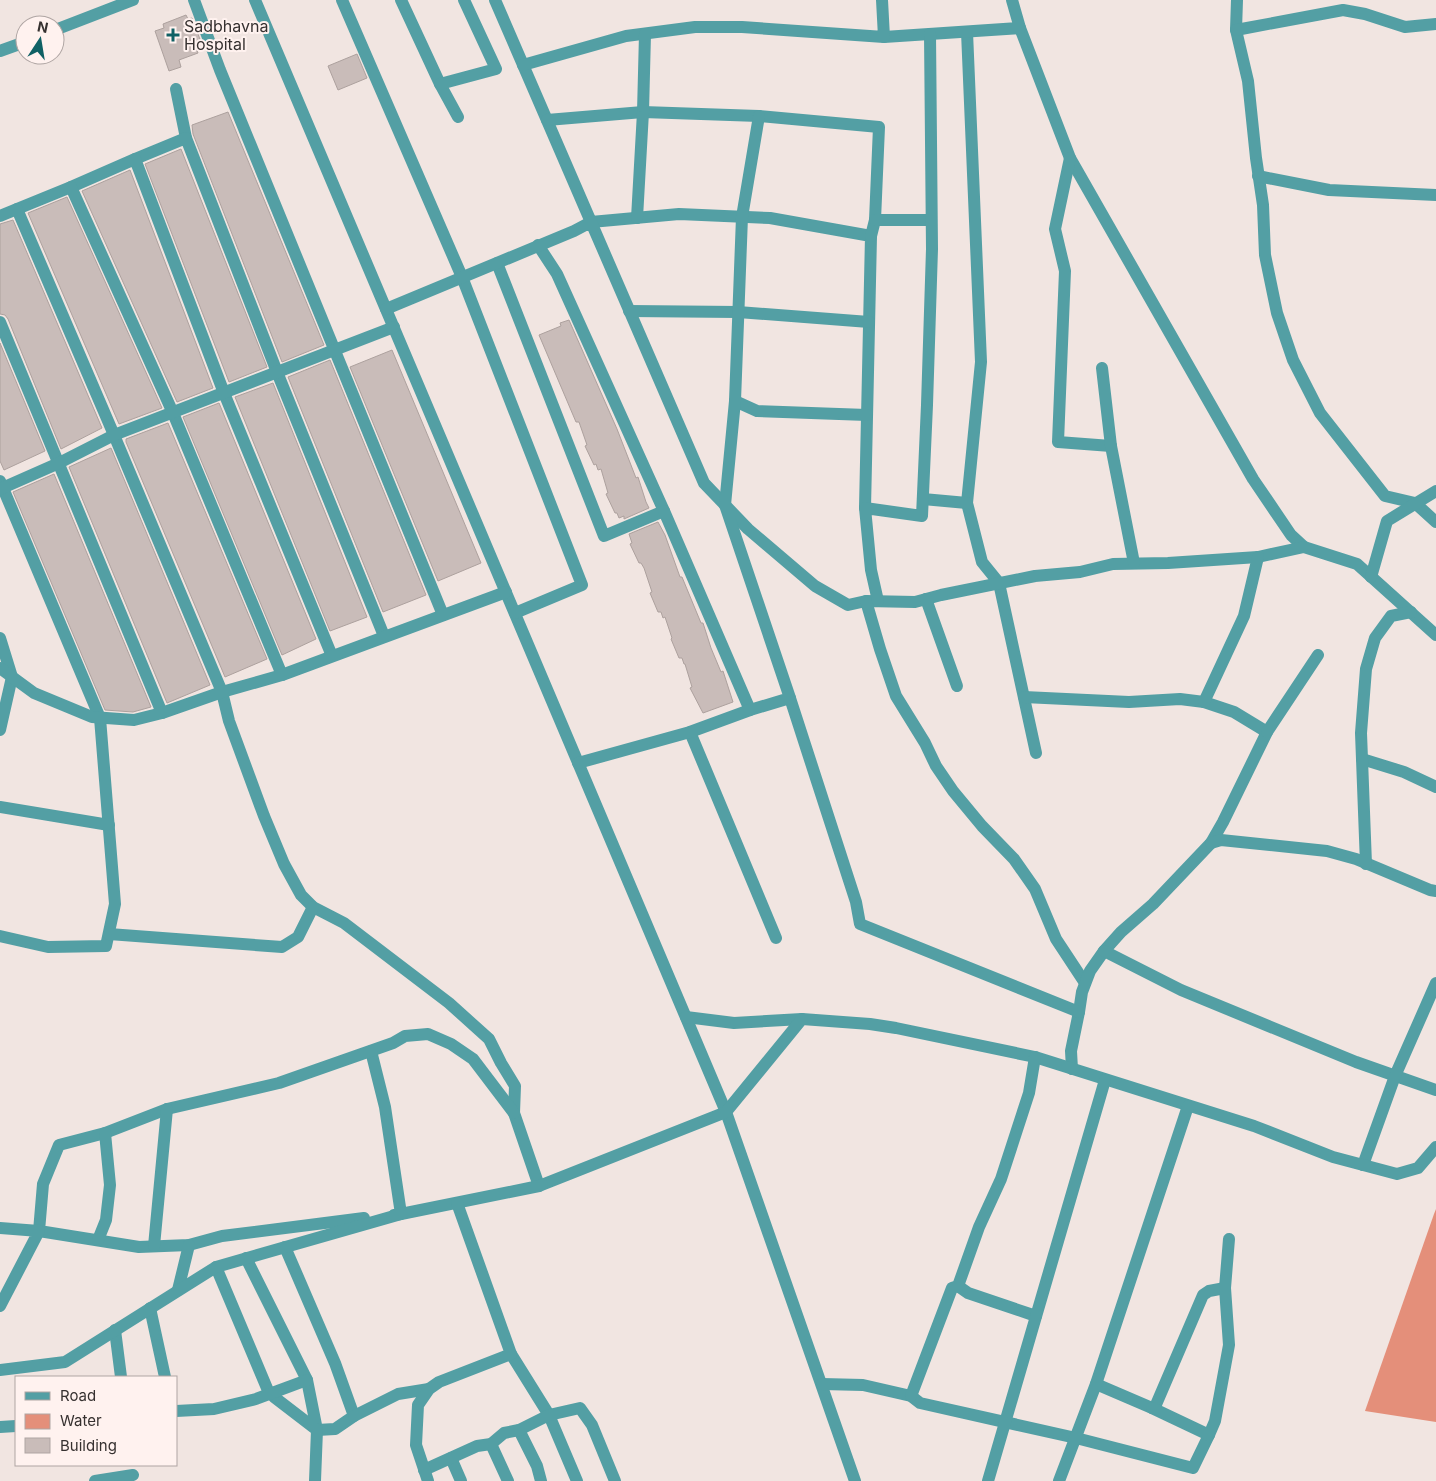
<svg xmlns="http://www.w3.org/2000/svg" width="1436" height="1481" font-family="Inter,sans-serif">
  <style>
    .water { fill: #e48f7a }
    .building { fill: #c9bcb9; stroke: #ada19e }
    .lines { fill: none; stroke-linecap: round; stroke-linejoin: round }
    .minor { stroke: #539fa4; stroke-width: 12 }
    .poi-dot { fill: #106165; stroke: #fff2ef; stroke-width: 2 }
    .labels { text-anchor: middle; stroke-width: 4; stroke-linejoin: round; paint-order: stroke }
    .poi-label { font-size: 16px; fill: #363130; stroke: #fff2ef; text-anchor: start }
  </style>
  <rect width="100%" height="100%" fill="#f1e5e1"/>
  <path class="water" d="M1436,1209v213l-71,-11 69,-197z"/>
  <g class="building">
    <path d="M186,15l2,4 4,-1 9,24 -6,3 3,8 -19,7 2,7 -12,4 -14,-40 9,-3 -1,-4z"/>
    <path d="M357,54l10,24 -29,12 -10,-24z"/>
    <path d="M228,112l96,233 -42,17 -89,-228 -1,-9z"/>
    <path d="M181,149l86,218 -38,15 -84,-218z"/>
    <path d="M130,170l83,218 -36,14 -95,-211z"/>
    <path d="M67,197l95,211 -43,16 -91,-211z"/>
    <path d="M13,220l89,208 -41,21 -53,-130 -3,-4 -5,-1v-90z"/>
    <path d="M569,320l48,109 19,49 2,-1 8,25 3,6 -25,11v-3l-5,2 -2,-5h-2l-9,-19 2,-1 -7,-24 -3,1 -2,-6 -2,1 -9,-19 2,-1 -8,-23h-3l-37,-87 22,-9 -1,-3z"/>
    <path d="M0,343l45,108 -41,19 -4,-9z"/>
    <path d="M392,350l89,213 -43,18 -88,-214z"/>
    <path d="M330,360l96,235 -43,17 -95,-235z"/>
    <path d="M273,383l94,234 -37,14 -95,-234z"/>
    <path d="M219,403l97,236 -34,16 -99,-238z"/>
    <path d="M168,423l99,236 -42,18 -99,-235v-3z"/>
    <path d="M111,448l99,237 -43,18 -98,-236z"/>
    <path d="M54,474l97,233 -18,5 -28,-2 -92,-218z"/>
    <path d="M658,522l7,13 15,42h2l19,46h2l8,25 10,24 2,-1 10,31 -30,11 -13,-25 2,-1 -7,-23h-1l-2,-6h-3l-8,-19 1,-1 -7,-21 -2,1 -2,-6h-3l-8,-19 2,-1 -8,-24 -3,-5h-2l-9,-19 2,-1 -3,-9z"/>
  </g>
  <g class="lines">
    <g class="minor">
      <path d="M194,0l26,70 223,545"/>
      <path d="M255,0l471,1112 129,369"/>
      <path d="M342,0l120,277 120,308 -67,28"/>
      <path d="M401,0l39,84 18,33"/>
      <path d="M495,0l96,222 88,-8 91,4 101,18 -6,272"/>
      <path d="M1237,0l-1,30 12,51 8,77 7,47 2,50 12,58 16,47 27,53 65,83 30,7 21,19"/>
      <path d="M1020,28l50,130 183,321 38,56 13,12"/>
      <path d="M55,30l78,-30"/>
      <path d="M1236,30l107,-20 22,4 40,13 31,-3"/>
      <path d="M967,32l14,330 -14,141 15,59 17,21 37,170"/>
      <path d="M884,37l136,-9 -8,-28"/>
      <path d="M0,51l25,-9"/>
      <path d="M523,65l103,-29 69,-9h47l142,10 -2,-37"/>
      <path d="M440,84l56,-15 -32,-69"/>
      <path d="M176,89l10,49"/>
      <path d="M547,120l96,-8 116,4 120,11 -4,93 -4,16"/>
      <path d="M1070,158l-15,71 10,42 -7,171 53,4"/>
      <path d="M135,159l51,-21 91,234 107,264"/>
      <path d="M1258,176l71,14 107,5"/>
      <path d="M71,187l64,-28 89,234 108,263"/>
      <path d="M17,209l54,-22 102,226 109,262"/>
      <path d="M0,216l17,-7 97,226 108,257 7,29 35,95 20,48 17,31 12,12 31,16 105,80 40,36 12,24 14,23 -1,27 25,73"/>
      <path d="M637,218l6,-106 2,-78"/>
      <path d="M875,220h56"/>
      <path d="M497,263l107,273 60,-25 -107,-237 -19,-29"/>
      <path d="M386,309l188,-78 17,-9 113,261 44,46 67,57 33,19 18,-4 49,1 26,-7 94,-19 45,-4 33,-8 55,-1 90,-6 46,-10 53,17 79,71"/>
      <path d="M629,311l109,1 131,10"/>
      <path d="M0,322l162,391"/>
      <path d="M1102,368l9,78 23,117"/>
      <path d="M735,401l22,10 110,4"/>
      <path d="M0,481l100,237 15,186 -9,42 -58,1 -48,-11"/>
      <path d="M0,489l59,-26 55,-28 280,-108"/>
      <path d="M923,499l44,4"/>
      <path d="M664,511l86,199"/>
      <path d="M1371,577l16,-56 49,-30"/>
      <path d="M926,599l31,87"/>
      <path d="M866,601l14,48 16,47 29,47 11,23 17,25 29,35 32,33 21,30 21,50 29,44"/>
      <path d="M878,601l-7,-31 -6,-62 57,8 5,-111 5,-156 -2,-215"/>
      <path d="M0,638l12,39 -12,53"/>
      <path d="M0,668l34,25 58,24 42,3 28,-7 60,-21 60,-17 224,-83"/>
      <path d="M1024,697l105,5 51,-3 24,3 30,10 33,20 -44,90 -12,21 -58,61 -32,28 -17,19 -14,20 -8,21 -3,20 -8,39 1,18"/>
      <path d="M790,698l66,204 4,22 219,88"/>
      <path d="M1204,702l40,-86 14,-59"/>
      <path d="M690,732l86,206"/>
      <path d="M1267,732l51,-77"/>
      <path d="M1362,759l42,13 32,15"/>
      <path d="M578,763l112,-31 60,-22 40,-12 -65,-193 10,-104 7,-184 17,-101"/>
      <path d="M0,807l109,18"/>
      <path d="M1211,843l10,-3 106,11 29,8 74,31 6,1"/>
      <path d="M1366,864l-5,-131 5,-64 9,-31 16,-22 20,-4"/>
      <path d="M109,934l173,13 16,-10 15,-30"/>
      <path d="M1104,951l77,39 175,72 80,28"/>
      <path d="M686,1017l48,6 68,-4"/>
      <path d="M371,1051l14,56 16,107 -7,1"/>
      <path d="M1363,1165l32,-89 41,-93"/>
      <path d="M364,1218l-142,18 -33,9 -50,2 -100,-16 4,-47 16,-39 46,-12 62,-24 112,-26 114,-40 12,-7 23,-2 23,10 22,15 41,54"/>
      <path d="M0,1228l39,3 -39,75"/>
      <path d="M98,1240l8,-20 4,-35 -5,-52"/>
      <path d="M154,1246l13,-137"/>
      <path d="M246,1258l61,122 10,50 18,-1 19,-13 -19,-53 -50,-116"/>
      <path d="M216,1267l53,126"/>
      <path d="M958,1286l10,7 68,23"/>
      <path d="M178,1290l11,-45"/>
      <path d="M150,1308l15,69"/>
      <path d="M115,1330l6,47"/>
      <path d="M511,1354l38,61 28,66"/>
      <path d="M0,1370l65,-8 151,-95 185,-53 138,-28 187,-74 76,-93 68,5 26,4 139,29 219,69 79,31 64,17 21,-6 18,-21"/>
      <path d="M822,1384l41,1 48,11 9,7 156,35 117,30 16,-33"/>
      <path d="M1096,1384l56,24 3,-1 48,-112 6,-4 16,-3"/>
      <path d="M911,1396l41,-108 6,-2 21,-59 22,-48 28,-86 6,-36"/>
      <path d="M274,1397l43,33 -2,51"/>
      <path d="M1152,1408l57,27 6,-14 14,-76 -4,-57 4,-49"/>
      <path d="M176,1411l38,-2 42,-10 51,-19"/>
      <path d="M354,1416l44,-22 31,-5"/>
      <path d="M0,1427l16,-1"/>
      <path d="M519,1430l18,36 4,15"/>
      <path d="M491,1444l17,37"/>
      <path d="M451,1458l10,23"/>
      <path d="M424,1470l53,-24 14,-2 13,-11 15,-3 30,-15 31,-7 12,17 23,56"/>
      <path d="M95,1481l38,-6"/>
      <path d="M428,1481l-12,-36 2,-40 11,-16 10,-7 72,-28 -54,-151"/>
      <path d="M988,1481l117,-401"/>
      <path d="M1059,1481l37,-97 92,-278"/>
    </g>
  </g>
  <path class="poi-dot" d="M170.5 27.5h5v5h5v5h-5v5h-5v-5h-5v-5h5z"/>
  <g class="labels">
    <g class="poi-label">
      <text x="184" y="32">Sadbhavna<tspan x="184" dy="18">Hospital</tspan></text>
    </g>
  </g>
  <rect x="15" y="1376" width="162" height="90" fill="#fff2ef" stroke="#afa5a3"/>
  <rect x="25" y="1392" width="25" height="8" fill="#539fa4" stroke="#afa5a3"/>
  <text x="60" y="1401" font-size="15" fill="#363130">Road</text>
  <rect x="25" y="1414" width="25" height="15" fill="#e48f7a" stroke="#afa5a3"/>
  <text x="60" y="1426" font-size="15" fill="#363130">Water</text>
  <rect x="25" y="1438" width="25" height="15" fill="#c9bcb9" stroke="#afa5a3"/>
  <text x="60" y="1451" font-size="15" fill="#363130">Building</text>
  <g transform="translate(40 40) rotate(12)"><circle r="24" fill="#fff2ef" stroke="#afa5a3"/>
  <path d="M0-4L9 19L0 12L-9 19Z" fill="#106165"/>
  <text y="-8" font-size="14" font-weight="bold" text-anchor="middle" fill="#363130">N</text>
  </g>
</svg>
